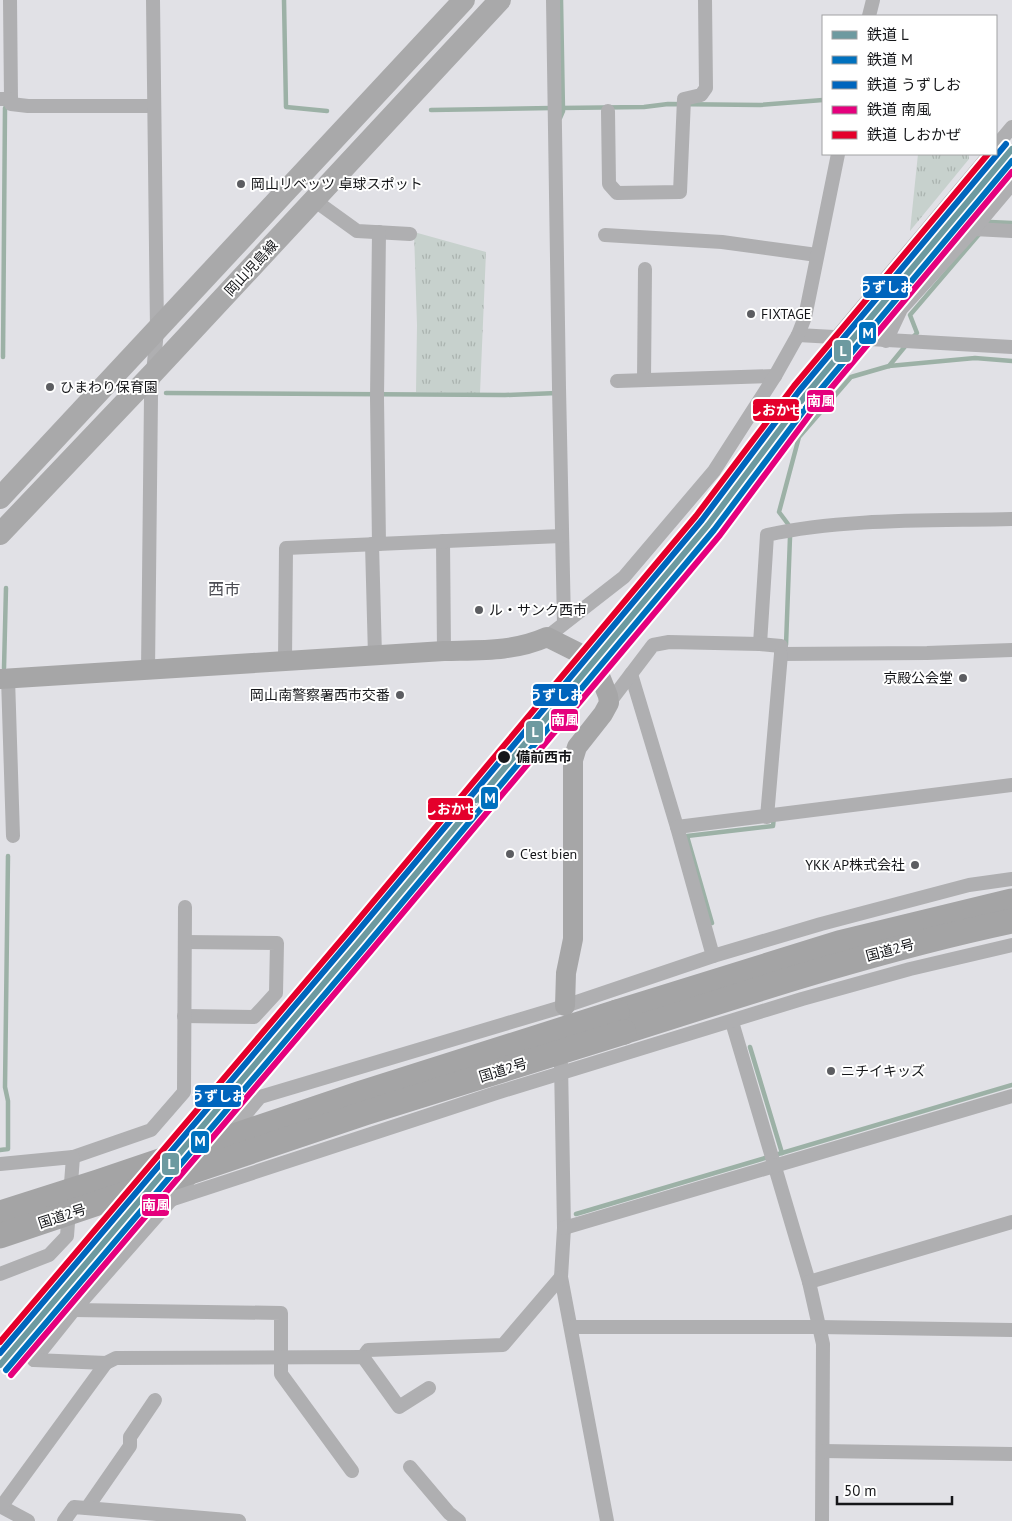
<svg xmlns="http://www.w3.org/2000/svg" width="1012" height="1521" font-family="'PT Sans','Noto Sans JP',sans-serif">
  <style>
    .grass { fill: url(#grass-tufts) }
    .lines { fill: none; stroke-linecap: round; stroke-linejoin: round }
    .stream { stroke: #9cb1a6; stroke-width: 4.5 }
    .street { stroke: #afafb1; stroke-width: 14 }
    .secondary { stroke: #a6a6a7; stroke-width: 20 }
    .primary { stroke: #a9a9aa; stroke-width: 22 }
    .highway { stroke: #a4a4a5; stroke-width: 25 }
    .highway-bridge { stroke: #a4a4a5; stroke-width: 25 }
    .rail-1-casing { stroke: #fff; stroke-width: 10 }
    .rail-2-casing { stroke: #fff; stroke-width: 10 }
    .rail-3-casing { stroke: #fff; stroke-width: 10 }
    .rail-4-casing { stroke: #fff; stroke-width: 10 }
    .rail-5-casing { stroke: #fff; stroke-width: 10 }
    .rail-1 { stroke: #6d9aa0; stroke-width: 6 }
    .rail-2 { stroke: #0071be; stroke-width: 6 }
    .rail-3 { stroke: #0065bd; stroke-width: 6 }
    .rail-4 { stroke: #e5007d; stroke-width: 6 }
    .rail-5 { stroke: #e4002b; stroke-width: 6 }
    .poi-dot { fill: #5c5d61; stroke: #fff; stroke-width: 2 }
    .stop-dot { fill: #151619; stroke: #fff; stroke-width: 2 }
    .labels { text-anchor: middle; stroke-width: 4; stroke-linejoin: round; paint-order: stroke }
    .poi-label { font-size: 14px; fill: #151619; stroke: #fff; text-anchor: start }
    .street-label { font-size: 14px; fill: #151619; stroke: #fff }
    .stop-label { font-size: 14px; font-weight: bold; fill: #151619; stroke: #fff; text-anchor: start }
    .quarter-label { font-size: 16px; fill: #4c4d54; stroke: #fff }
    .line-badge { stroke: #fff; stroke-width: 2 }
    .badge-label { font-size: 14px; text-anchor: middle; font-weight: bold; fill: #fff }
  </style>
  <defs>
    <pattern id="grass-tufts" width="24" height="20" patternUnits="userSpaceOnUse" patternTransform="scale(1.25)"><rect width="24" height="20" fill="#c7d1cd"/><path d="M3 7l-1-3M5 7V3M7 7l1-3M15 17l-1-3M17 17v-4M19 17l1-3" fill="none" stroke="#aab3af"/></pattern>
  </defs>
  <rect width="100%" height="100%" fill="#e1e1e6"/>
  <g class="grass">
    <path d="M918,154h51v5l-59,72z"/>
    <path d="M414,232l72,20 -6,141 -64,-1 1,-67z"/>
  </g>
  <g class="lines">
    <g class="stream">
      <path d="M284,0l2,107 41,4"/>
      <path d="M560,108l84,-1 24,-3 92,1 63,-5"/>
      <path d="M431,110l121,-2"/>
      <path d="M560,118l3,-7 -2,-111"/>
      <path d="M986,226l4,-4 22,1"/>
      <path d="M912,338l5,-5 -7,-18 71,-83"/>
      <path d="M3,357l2,-249"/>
      <path d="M889,366l18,-22"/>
      <path d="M166,393l339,2 52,-2"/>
      <path d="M786,645l4,-108 -2,-13 -9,-12 20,-75 52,-60 38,-11 86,-8 37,3"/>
      <path d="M4,668l2,-80"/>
      <path d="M712,923l-25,-87 86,-10 1,-10"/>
      <path d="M750,1047l32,106"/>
      <path d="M0,1150l8,-1v-48l-3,-14 3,-231"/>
      <path d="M576,1214l436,-129"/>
    </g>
    <g class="street">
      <path d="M553,0l6,388 5,235"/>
      <path d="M869,16l4,-16"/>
      <path d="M0,99h11l-1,-99"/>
      <path d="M11,99v5l17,2h125"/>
      <path d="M608,111l1,73 8,9 63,-1 4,-93 17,-4 5,-7 -1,-88"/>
      <path d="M996,146l16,-19"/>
      <path d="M314,200l43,31 53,3"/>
      <path d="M974,229l38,2"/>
      <path d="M379,232l-2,166 2,146"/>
      <path d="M605,235l117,7 95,13"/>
      <path d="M798,335l214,12"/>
      <path d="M836,338l154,-184"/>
      <path d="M886,341l15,-32 73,-80 38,-45"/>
      <path d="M644,380l1,-111"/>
      <path d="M617,381l158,-5"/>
      <path d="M443,541l1,110"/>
      <path d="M372,544l3,112"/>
      <path d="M547,637l77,-60 90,-106 61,-95 23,-41 7,-18 33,-163"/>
      <path d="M760,644l7,-109c77,-17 166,-14 245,-16"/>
      <path d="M285,661l1,-113 276,-12"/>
      <path d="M148,671l3,-275 6,-66 -4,-330"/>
      <path d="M631,674l46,153 36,129"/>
      <path d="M8,678l5,158"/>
      <path d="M609,703l44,-58 16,-3 91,2 21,2v8l146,-1 85,-3"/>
      <path d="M767,817l14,-163"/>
      <path d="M677,827l335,-42"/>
      <path d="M184,1016l70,1 22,-24 1,-50 -92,-1"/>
      <path d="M732,1022l77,260 14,62 -1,177"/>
      <path d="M561,1064l3,164 -3,49 46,244"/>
      <path d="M229,1134l31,-37 305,-91 148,-50 108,-32 148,-39 43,-6"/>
      <path d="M73,1157l78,-27 33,-38 1,-185"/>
      <path d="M0,1164l73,-7 -6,79 -18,19 -49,19"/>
      <path d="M173,1199l323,-106 306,-94 108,-30 102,-24"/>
      <path d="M564,1228l448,-132"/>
      <path d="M809,1282l203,-60"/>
      <path d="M74,1310l207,3v61l71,97"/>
      <path d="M571,1327h248l193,3"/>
      <path d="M363,1357l5,-7 135,-5 58,-68"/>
      <path d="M34,1360l40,-50 119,-135"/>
      <path d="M106,1363l10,-5 247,-1 36,50 30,-19"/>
      <path d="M823,1451l189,3"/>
      <path d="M410,1467l39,46 10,8"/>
      <path d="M0,1506l28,15"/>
      <path d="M1,1507l105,-144 -72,-3"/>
      <path d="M87,1508l43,-62v-9l25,-37"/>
      <path d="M64,1521l10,-14 165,14"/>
    </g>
    <path class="secondary" d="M0,679l444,-28c36,-1 69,1 103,-14l30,15 21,19 10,25 1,7 -6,11 -26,33 -4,13v179l-7,34 -1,33"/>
    <g class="primary">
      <path d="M0,498l464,-498"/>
      <path d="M0,534l154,-162 346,-372"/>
    </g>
    <g class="highway">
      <path d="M617,1012l222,-69 173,-42"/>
      <path d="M624,1032c128,-41 256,-83 388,-111"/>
    </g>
    <g class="highway-bridge">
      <path d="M0,1213l98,-31 263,-89 256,-81"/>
      <path d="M0,1236l365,-123 259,-81"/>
    </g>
    <defs>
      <path id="rail-1" d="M0,1365l359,-423 349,-417 97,-129 207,-247"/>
      <path id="rail-2" d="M6,1370l359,-423 349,-417 97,-129 201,-240"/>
      <path id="rail-3" d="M0,1353l353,-416 349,-417 97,-129 207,-247"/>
      <path id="rail-4" d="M11,1375l359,-423 350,-417 97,-130 195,-233"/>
      <path id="rail-5" d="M0,1342l348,-410 348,-416 98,-130 194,-232"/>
    </defs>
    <use href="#rail-1" class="rail-1-casing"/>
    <use href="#rail-2" class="rail-2-casing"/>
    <use href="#rail-3" class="rail-3-casing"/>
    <use href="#rail-4" class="rail-4-casing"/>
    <use href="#rail-5" class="rail-5-casing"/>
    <use href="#rail-1" class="rail-1"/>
    <use href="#rail-2" class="rail-2"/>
    <use href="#rail-3" class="rail-3"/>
    <use href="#rail-4" class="rail-4"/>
    <use href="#rail-5" class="rail-5"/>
  </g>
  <g class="poi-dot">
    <circle cx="241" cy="184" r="5"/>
    <circle cx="751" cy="314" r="5"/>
    <circle cx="50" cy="387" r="5"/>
    <circle cx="479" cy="610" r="5"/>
    <circle cx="963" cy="678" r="5"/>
    <circle cx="400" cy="695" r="5"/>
    <circle cx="510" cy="854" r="5"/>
    <circle cx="915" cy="865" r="5"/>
    <circle cx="831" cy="1071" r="5"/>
  </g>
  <circle class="stop-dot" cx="504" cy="757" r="7"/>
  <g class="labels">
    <g class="poi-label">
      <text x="251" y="189">岡山リベッツ 卓球スポット</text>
      <text x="761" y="319">FIXTAGE</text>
      <text x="60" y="392">ひまわり保育園</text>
      <text x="489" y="615">ル・サンク西市</text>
      <text x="953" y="683" text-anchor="end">京殿公会堂</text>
      <text x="390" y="700" text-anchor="end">岡山南警察署西市交番</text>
      <text x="520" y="859">C'est bien</text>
      <text x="905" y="870" text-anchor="end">YKK AP株式会社</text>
      <text x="841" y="1076">ニチイキッズ</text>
    </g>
    <g class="street-label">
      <text transform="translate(251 268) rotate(-47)" y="5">岡山児島線</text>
      <text transform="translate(890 950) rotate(-15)" y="5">国道2号</text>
      <text transform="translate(503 1070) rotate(-17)" y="5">国道2号</text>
      <text transform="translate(62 1216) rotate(-18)" y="5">国道2号</text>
    </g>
    <g class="stop-label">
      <text x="516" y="762">備前西市</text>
    </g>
    <g class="quarter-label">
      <text x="224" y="595">西市</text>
    </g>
  </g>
  <g class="line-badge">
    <rect x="862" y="275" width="47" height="24" rx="5" fill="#0065bd"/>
    <rect x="858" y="321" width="19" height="24" rx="5" fill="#0071be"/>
    <rect x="833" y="339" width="19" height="24" rx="5" fill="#6d9aa0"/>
    <rect x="806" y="389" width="29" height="24" rx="5" fill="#e5007d"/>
    <rect x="752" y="398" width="48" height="24" rx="5" fill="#e4002b"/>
    <rect x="532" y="683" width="47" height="24" rx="5" fill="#0065bd"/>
    <rect x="550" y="708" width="29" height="24" rx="5" fill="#e5007d"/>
    <rect x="525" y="720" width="19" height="24" rx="5" fill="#6d9aa0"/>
    <rect x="480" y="786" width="19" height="24" rx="5" fill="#0071be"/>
    <rect x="427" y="797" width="47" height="24" rx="5" fill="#e4002b"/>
    <rect x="194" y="1084" width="48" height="24" rx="5" fill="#0065bd"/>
    <rect x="190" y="1130" width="20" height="24" rx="5" fill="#0071be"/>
    <rect x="161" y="1152" width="19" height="24" rx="5" fill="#6d9aa0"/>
    <rect x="141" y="1193" width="29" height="24" rx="5" fill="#e5007d"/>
  </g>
  <g class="badge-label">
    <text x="886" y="292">うずしお</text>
    <text x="868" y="338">M</text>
    <text x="843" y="356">L</text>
    <text x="821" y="406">南風</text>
    <text x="776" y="415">しおかぜ</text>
    <text x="556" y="700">うずしお</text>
    <text x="565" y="725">南風</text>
    <text x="535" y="737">L</text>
    <text x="490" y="803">M</text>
    <text x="451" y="814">しおかぜ</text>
    <text x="218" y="1101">うずしお</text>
    <text x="200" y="1146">M</text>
    <text x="171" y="1169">L</text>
    <text x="156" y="1210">南風</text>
  </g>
  <rect x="822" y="15" width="175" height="140" fill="#ffffff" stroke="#a1a2a3"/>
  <rect x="832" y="31" width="25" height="8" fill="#6d9aa0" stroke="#a1a2a3"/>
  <text x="867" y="40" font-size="15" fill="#151619">鉄道 L</text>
  <rect x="832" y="56" width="25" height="8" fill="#0071be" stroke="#a1a2a3"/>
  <text x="867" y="65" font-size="15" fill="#151619">鉄道 M</text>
  <rect x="832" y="81" width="25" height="8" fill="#0065bd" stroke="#a1a2a3"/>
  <text x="867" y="90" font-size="15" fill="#151619">鉄道 うずしお</text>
  <rect x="832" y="106" width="25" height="8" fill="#e5007d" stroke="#a1a2a3"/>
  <text x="867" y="115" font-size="15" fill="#151619">鉄道 南風</text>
  <rect x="832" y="131" width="25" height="8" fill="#e4002b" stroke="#a1a2a3"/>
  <text x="867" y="140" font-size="15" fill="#151619">鉄道 しおかぜ</text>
  <path d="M837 1496v8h115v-8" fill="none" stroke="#151619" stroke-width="2.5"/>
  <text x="844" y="1496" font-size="15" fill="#151619" stroke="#ffffff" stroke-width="4" paint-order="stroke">50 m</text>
</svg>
